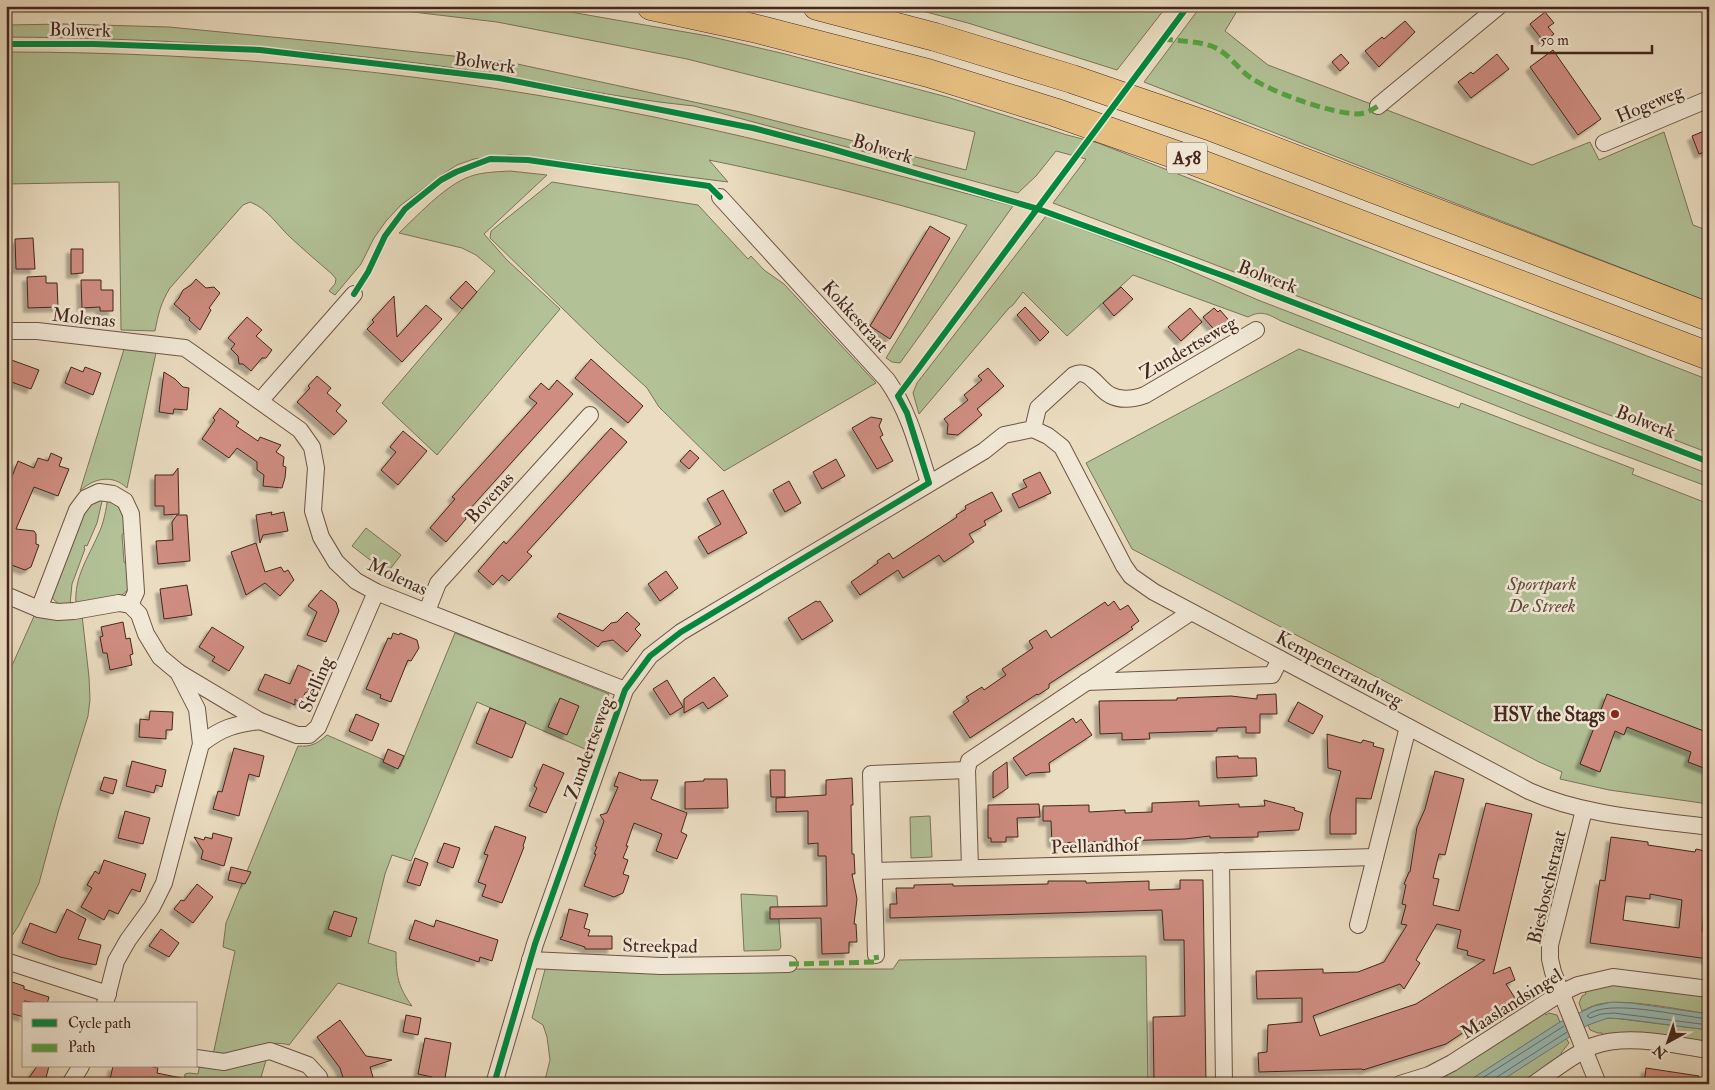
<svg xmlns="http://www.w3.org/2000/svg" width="1715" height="1090" font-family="'IM FELL Double Pica',serif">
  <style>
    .green { fill: #b2c196; stroke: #7b7459 }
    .water { fill: #98bbb6; stroke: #767f78 }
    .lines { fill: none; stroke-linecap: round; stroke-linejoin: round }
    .shore { stroke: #6e7069; stroke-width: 1 }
    .building { fill: #cf8d81; stroke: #44261c; fill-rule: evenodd; filter: url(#shadow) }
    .street-casing { stroke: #6e5445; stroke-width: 18 }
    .highway-casing { stroke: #44261c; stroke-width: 29 }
    .street { stroke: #f1e8d6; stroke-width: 16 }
    .highway { stroke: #e5be80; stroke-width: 28 }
    .quiet { stroke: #55a341; stroke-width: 5; stroke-dasharray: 10 5; stroke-linecap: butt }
    .cycleway-casing { stroke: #f1e8d6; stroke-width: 9 }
    .cycleway { stroke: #00873e; stroke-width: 6 }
    .poi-dot { fill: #8f2418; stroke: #f1e8d6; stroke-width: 2 }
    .labels { text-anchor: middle; stroke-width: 5; stroke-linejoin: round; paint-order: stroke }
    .shield { fill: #f1e8d6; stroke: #786054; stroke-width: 1 }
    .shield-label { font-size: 18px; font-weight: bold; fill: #44261c }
    .street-label { font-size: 19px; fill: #44261c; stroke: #f1e8d6 }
    .park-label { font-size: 19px; font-style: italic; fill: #604d3a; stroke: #f1e8d6 }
    .poi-label { font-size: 19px; font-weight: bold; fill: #44261c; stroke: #f1e8d6; text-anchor: end }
  </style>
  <defs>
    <filter id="shadow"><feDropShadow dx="-4.5" dy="4.5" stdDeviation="1" flood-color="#0004"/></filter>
  </defs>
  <rect width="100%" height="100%" fill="#eadcc0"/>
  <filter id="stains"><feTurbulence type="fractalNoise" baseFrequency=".004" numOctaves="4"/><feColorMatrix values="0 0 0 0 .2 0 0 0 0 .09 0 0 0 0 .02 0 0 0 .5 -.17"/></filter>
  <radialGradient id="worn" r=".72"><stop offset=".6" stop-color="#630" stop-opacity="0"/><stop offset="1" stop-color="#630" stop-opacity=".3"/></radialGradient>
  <g class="green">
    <path d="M363,6h173l172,30 77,18 162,43 120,38 31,8 611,237v73l-656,-250 33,-44 -30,-8 -20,25 -18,17 -324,-87c-83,-8 -164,-28 -247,-39 -145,-20 -294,-29 -441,-30v-12l58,-1 105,3 165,16 174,19 237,51 221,57 9,-38 -288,-73 -190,-37z"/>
    <path d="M903,6h264l-50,64 -149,-47z"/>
    <path d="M1201,6h39l-15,25 43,34 264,100 58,-23 9,18 65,-28 29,93 16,6v71l-565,-220z"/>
    <path d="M6,52c217,0 436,21 648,65 121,25 240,57 359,89l-113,157 -8,-1 -6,-4 81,-133c-85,-27 -171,-47 -258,-65l19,22 -195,-25 -23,-2 -36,4 -17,6 -14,9 -42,31 -15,16 -12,17 -13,26 -26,31 -6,-4 6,-7 1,-5 -4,-5c-14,-12 -28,-24 -41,-36 -13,-12 -24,-30 -41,-36l-7,3 -73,83c-9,14 -12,27 -15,43l-34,-1 -2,-148 -113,2z"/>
    <path d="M510,171l37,4 -63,59 23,26 53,49 -123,146 -55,-52 113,-132 -19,-16 -14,-7 -63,-15c18,-17 43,-44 65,-54 14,-7 30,-7 46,-8z"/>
    <path d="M552,182l146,23 50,54 3,-3 13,14 20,14 92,99 -152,88 -65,-64 -12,-19 -47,-43 -110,-107 1,-7z"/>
    <path d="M1046,216l124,46 88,38 451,174v13l-113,-42 -315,-124c-13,-7 -20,-11 -33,-4l-115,-42 -66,61 -44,-44 -10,13 -4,3 -90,106 -6,-21 4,-10z"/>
    <path d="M125,346l32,2 -30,140c-14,-14 -34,-10 -47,3z"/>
    <path d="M1299,349l160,59 2,-5 173,66 -2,5 77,30v300l-100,-14 -49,-11 2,-7 -23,-10 -407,-213 -46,-86z"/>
    <path d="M103,497l-6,26 -10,23 -2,-1 -1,3 1,1 -13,35 -2,21c-8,0 -13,0 -18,-8l34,-93z"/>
    <path d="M108,497l14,9 6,22 -6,7 2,27 7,6c0,12 2,21 -11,28l-44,8c-2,-27 12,-46 22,-69 6,-12 8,-25 10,-38z"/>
    <path d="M366,528l35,27 -14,18 -35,-27z"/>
    <path d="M35,614l47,1 7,62 1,23 -2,16 -29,93 -20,74 -20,42 -13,20v-266z"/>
    <path d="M455,633l154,61 -14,27 -10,28 -108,-47 -66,159 -19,-6 -7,19 -17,69 28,9c0,23 2,35 16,54l-74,-23 -49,62c-18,-6 -50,6 -68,10h-8l22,-104 -12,-4 3,-24 72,-177c13,1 19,-2 29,-11l73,32z"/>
    <path d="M930,816l2,41 -21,1 -1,-41z"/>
    <path d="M741,894l36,2 4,51 -2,3 -35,1z"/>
    <path d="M1146,956l2,128h-604l6,-24 -3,-23 -4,-12 -11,-7 14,-52 64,3h283l6,-9z"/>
    <path d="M1605,982l104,12v20c-28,-4 -83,-16 -109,-10 -6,1 -12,4 -18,7l-3,-8 3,-7 4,-2 -2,-6z"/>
    <path d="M1543,1010l3,5 3,-2 8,2 3,7 -96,62h-46z"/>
    <path d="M1613,1018l96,12v16l-106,-8 -1,-5h-4l-8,-3 -2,-5 14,-6z"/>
    <path d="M1566,1038l3,5 -8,10 2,5 -38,26h-29z"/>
    <path d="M267,1057l-8,27h-75l1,-10 4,-1 9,1 2,-10z"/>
  </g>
  <path class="water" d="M1612,1002l19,1 78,11v16l-85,-11 -16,-1 -20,7 -92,59h-32l96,-62 34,-16z"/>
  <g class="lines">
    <g class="shore">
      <path d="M1709,1019c-26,-2 -105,-22 -122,-3l3,2 11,-4 13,-1 95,12"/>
      <path d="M1473,1084l91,-58"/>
      <path d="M1494,1084l3,-7 70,-45"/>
    </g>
  </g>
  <g class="building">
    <path d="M1545,12l9,11 -6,4 6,7 -10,8 -14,-18z"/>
    <path d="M1405,21l10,11 -36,35 -14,-16 17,-14 2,2z"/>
    <path d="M1553,50l48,69 -23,16 -48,-68z"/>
    <path d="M1341,54l8,9 -9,8 -8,-9z"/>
    <path d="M1497,54l12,15 -38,29 -13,-16 13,-10 2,2z"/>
    <path d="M1709,129v21l-10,4 -7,-18z"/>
    <path d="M930,226l20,12 -60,101 -20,-13z"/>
    <path d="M33,238l2,31h-19l-1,-30z"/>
    <path d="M71,249h12v24l-12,1z"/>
    <path d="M46,276v7h11l1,24 -30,1 -1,-31z"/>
    <path d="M196,279l10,9 8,-1 6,6 -11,15 2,2 -11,20 -11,-10 1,-2 -16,-14 5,-6 4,-8 8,-5z"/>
    <path d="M81,280h20v10h12v21h-13v-4l-18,1z"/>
    <path d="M466,281l11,11 -15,17 -12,-11z"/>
    <path d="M1121,287l12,12 -19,17 -11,-13z"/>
    <path d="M394,296l3,41 29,-32 16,14 -40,43 -35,-33 7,-7 -2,-2z"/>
    <path d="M1025,307l24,25 -9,9 -23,-26z"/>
    <path d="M1190,308l12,14 -21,19 -13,-14z"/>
    <path d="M1214,308l4,4 2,-2 13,15 -13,11 -17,-19z"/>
    <path d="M247,317l15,13 -6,6 16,14 -6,8h-4l-11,13 -8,-7h-4l-1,-8 -7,-7 4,-5 -7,-6z"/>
    <path d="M6,358l33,12 -8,19 -25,-9z"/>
    <path d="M591,359l52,47 -15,17 -53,-45z"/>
    <path d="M71,367l12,5 2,-5 16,6 -8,22 -28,-12z"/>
    <path d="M988,368l16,18 -27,23 5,6 -24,20 -11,-1 1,-10 -4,-5 24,-19 -4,-5 18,-15 -4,-4z"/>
    <path d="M164,372l11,7 8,8 6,1 -2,22 -13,-1 -1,5 -14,-2z"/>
    <path d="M317,376l14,12 -4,5 14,12 -5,6 11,10 -13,14 -37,-33 13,-14 -2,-2z"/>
    <path d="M557,380l16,14 -104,116 2,2 -6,5 1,2 -20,23 -16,-14 25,-29 -3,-2 85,-94 -8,-6 12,-14 8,7z"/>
    <path d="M220,408l19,14 -3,4 22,15 2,-4 21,8 -5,7 8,5 -1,9 3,1 -1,11 -3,10 -19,-2 1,-11 -7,-5v-8l-20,-14 -8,10 -27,-19 13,-19 -2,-2z"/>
    <path d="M871,417l11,2 -3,7 4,9 -3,2 13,24 -16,8 -25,-41z"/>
    <path d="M611,428l16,14 -100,110 5,4 -23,25 -7,-6 -9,10 -15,-14 26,-30 2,3z"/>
    <path d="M403,431l24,20 -29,34 -17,-15 15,-18 -6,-5z"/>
    <path d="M690,450l9,8 -10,11 -9,-8z"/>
    <path d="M51,453l11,5 -3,8 10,3 -11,27 -24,-9 -18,42 18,2 2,3v10l3,1 -8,22 -6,3 -19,-7v-71l12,-31 16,7 4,-10 10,3z"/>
    <path d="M836,459l9,17 -23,13 -9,-17z"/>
    <path d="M178,468l1,46 -15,1v-9h-9v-31h18z"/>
    <path d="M1040,472l11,21 -32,15 -7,-14 15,-7 -4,-7z"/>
    <path d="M789,481l12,22 -16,9 -12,-22z"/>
    <path d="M723,490l24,43 -39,21 -10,-17 23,-13 -14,-25z"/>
    <path d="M992,492l10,19 -18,10 2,4 -17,9 5,8 -30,20 -5,-7 -36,23 -5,-8 -38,25 -9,-13 27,-19 -1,-2 12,-8 4,6 64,-42 -1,-2 10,-6 -1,-3z"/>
    <path d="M272,512l-1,3 13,-3 4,19 -25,4 -3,8 -4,-28z"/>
    <path d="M177,515h10l3,46 -32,3 -2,-23 17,-1 -1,-18z"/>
    <path d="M256,543l9,29 16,-5 3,5 4,-2 6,10 -14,16 -15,-13 -19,12 -15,-43z"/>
    <path d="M666,571l12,17 -18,13 -12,-17z"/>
    <path d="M187,585l5,30 -28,4 -4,-30z"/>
    <path d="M321,590l15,12 3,9 -13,31 -19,-7 10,-23 -9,-6z"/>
    <path d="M816,601l2,1 2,-1 13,20 -31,19 -14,-22z"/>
    <path d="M1114,601l6,9 8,-5 11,16 -8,6 2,2 -84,55v4l-11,7 -1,-1 -67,44 -17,-26 16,-11 -3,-4 16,-10 2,3 22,-15 -4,-6 31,-21 -4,-7 17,-11 5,8 54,-36 3,4z"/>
    <path d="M627,612l13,12 -5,5 6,6 -14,17 -14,-12 -11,2 -4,5 -41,-30 2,-4 44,18 8,-8 6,-1z"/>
    <path d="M123,622l3,17 4,-1 3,16 -3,1 2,10 -22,5 -3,-17h-4l-3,-16 3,-1 -2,-9z"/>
    <path d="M212,627l32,20 -15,24 -17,-10 3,-4 -16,-10z"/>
    <path d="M393,633l6,2 1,-2 17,7 2,8 -8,13 -3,-1 -17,42 -11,-4 1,-3 -15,-6 22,-51 3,1z"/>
    <path d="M298,665l16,7 -6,16 1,3 -4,2 -4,11 -6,-5v6l-37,-15 7,-16 25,10z"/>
    <path d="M714,677l14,19 -20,13 -5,-7 -19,11v-14z"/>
    <path d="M667,680l16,27 -13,8 -17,-26z"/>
    <path d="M1276,694l1,20h-17v19h-14v-6l-29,1v3l-68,2 1,6 -28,1v-7l-22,1 -1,-33 78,-1v-2l54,-2 26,3v-4z"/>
    <path d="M1607,694l102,39v37l-21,-8 3,-10 -64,-25 -3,8 -9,-4 -15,41 -20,-8z"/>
    <path d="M560,698l19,8 -12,29 -19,-8z"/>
    <path d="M1298,702l25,14 -10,18 -25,-13z"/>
    <path d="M490,708l36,14 -14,36 -36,-15z"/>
    <path d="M150,711l23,1 -1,18h-6v9l-27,-2 1,-18 9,1z"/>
    <path d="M356,714l23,10 -7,17 -23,-10z"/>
    <path d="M1073,718l3,5 5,-4 11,16 -43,28 1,9 -19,1 -5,3 -13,-18z"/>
    <path d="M1327,734l34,9 2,-3 11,3 -1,3 11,3 -13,50 -15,-1v36h-26v-18l11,-45 -13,-3z"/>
    <path d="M234,748l30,8 -5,21 -10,-3 -10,42 -26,-7 5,-18 4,1z"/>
    <path d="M388,749l16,7 -6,13 -15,-7z"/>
    <path d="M1238,756v2h18l1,18 -40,2 -1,-21z"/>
    <path d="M132,761l34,9 -4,17 -6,-2 -2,8 -28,-7z"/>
    <path d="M1007,762l1,26 -15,10v-26z"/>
    <path d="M543,764l21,9 -18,40 -17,-7 8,-18 -3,-2z"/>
    <path d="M770,770h15v27h-14z"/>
    <path d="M1435,771l29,8 -19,76 -6,-1 -6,24 6,1 -6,26 26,6 27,-108 46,11 -39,160 17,-7 5,13 -9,4 9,14 -69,46 -83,26 -1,-1 -103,3 -1,-19 9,-1 1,-27 34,-3v-24l-45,1 -1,-28 67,-2v4l35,-1 26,-10 23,-37 -6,-1 5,-19 -4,-1 4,-19 -2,-1 5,-12h1l7,-45 8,-18zM1437,924l24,6 -4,18 11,3 -1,4 18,5 -69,44 -96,32 -7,-20 87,-32 4,5 16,-26 -4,-3z"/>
    <path d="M619,772l22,8h-1h18l-7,19 36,14 -6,19 6,3 -10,24 -21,-8 6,-17 -28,-11 -8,23h2l-5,12 5,2 -5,14 6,2 -6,17 -9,4 -30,-11 12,-32h-2l3,-7 -2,-1 9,-25 -4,-6 7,-2 11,-26 -4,-1z"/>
    <path d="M104,777l13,3 -4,14 -13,-4z"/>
    <path d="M852,778l1,27h-2l1,49h2l1,20h-3l5,25 -3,25h2l1,18h-8v11l-27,1 -1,-36 -51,1v-12l57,-1 -1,-50h-8v-13l-10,1v-33l-32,1v-14l50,-3v-15z"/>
    <path d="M704,779h23l1,29 -43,1v-27l19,-1z"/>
    <path d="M1264,800l31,8 -1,2 9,3 -4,17 -41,2v5l-48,1v-2l-25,3 -133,4 -1,-22h-8v-15l46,-1v7l36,-2v3l27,-1v-9l47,-2v5l40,-2v3l26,-1z"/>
    <path d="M1039,804l1,13 -23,1 1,19h-12v5h-15v-4h-3v-33z"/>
    <path d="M125,811l25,7 -7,26 -25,-6z"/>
    <path d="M495,826l31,11 -3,9 1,1 -22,56 -20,-7 4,-11 -8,-3 10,-27 -4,-1z"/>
    <path d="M213,833l19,5 -8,28 -23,-7 2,-8 -9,-14 10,3 1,-3 7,2z"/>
    <path d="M1611,837l37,5v3l47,7 1,-3 13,3v50h-4l-3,29 7,1v27l-119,-16 10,-63 5,1zM1650,894l32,6 -3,28 -56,-8 3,-24 24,3z"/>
    <path d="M444,843l16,5 -7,20 -16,-6z"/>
    <path d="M415,858l13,5 -8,23 -13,-4z"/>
    <path d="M104,860l42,14 -6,18 -8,-3 -14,25 -9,-4 -5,10 -23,-13 11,-19 -5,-3 8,-14 4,3z"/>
    <path d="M231,867l20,5 -6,12 -17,-4z"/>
    <path d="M1180,880h23l3,204h-24l-1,-4h-27l-1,-63 32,-1 -1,-76h-20l-2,-30 -272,8v-14h7l-1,-16h18v-3l39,-1v2l95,-2v-3h38v2l63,-2v9l31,-1z"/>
    <path d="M197,884l16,13 -20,26 -19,-14 7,-9 3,1z"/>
    <path d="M67,909l19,10 -8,20 23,6 -5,20 -36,-8 -38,-14 8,-20 26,10z"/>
    <path d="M569,909l19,5 -4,14 6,2 -2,6h24v13h-27v-2l-25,-8 1,-2h1z"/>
    <path d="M334,911l23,7 -6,19 -23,-8z"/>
    <path d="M415,920l19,7 2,-7 62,20 -6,21 -12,-4 -1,5 -70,-23z"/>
    <path d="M161,929l18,14 -10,14 -20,-11z"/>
    <path d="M6,980l18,6v3l25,8 -2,7 -23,-3v16l-18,-5z"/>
    <path d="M406,1015l15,3 -3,17 -15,-3z"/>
    <path d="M340,1020l26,36 26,4 -22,7 5,17h-30l-5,-16 -23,-31z"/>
    <path d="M425,1038l26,5 -7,41h-12v-7l-14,-3z"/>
    <path d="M37,1066h12l-4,16 -16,-4z"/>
    <path d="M113,1066h35l10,2 -1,5 24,5v6h-72z"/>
    <path d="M1646,1068l53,8v8h-55z"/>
  </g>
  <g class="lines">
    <defs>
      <g id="street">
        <path d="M1378,106l121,-100"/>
        <path d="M1604,143l105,-44"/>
        <path d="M720,197l167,183c22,31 31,68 42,103"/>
        <path d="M6,331h31l148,17 115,82 12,17 4,21 -3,43 8,26 15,25 20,19 20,11 249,98"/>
        <path d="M260,401l94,-107"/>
        <path d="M1033,429l15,7 14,11 62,119 7,10 23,16 375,199c56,25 119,28 180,36"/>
        <path d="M6,595l33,14 19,3 16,-1 45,-8 11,2 9,9 7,20 14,23 18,15 19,37 4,35 -37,139 -12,24 -24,33 -12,21 -11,43"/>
        <path d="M39,609l38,-99 9,-12 13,-6 14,2 12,7 6,13 5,78 -6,13"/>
        <path d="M427,611l11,-28 152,-168"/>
        <path d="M178,672l82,49 37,14h12l9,-8 58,-135"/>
        <path d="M1086,682l186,-7 8,-16"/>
        <path d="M201,744c20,-16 34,-20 59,-23"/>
        <path d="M1584,810l-34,135v14l3,13 45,112"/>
        <path d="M1221,861l3,223"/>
        <path d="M970,868l-3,-98 2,-9 222,-149"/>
        <path d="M874,871l501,-14"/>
        <path d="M1358,925l50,-198"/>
        <path d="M876,955l-5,-181 96,-4"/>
        <path d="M530,960l131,6 128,-2"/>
        <path d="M6,961l102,33"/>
        <path d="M196,1058l28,4 46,-11 38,14 11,12 2,7"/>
        <path d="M70,1084l11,-18"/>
        <path d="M494,1084l41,-140 90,-254 25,-34 31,-24 303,-181 20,-16 29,-6 5,-21 36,-33c15,-8 24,14 36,20 11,6 24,4 35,0l111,-65"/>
        <path d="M1400,1084l29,-9 23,-12 109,-70 17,-8 35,-8 96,12"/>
        <path d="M1534,1084c19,-13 38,-29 59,-38 34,-13 81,-1 116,4"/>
      </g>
      <g id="highway">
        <path d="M651,6l102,22 175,45 126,39 134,47 521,197"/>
        <path d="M817,6l118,31 137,42 137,47 500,191"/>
      </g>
    </defs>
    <use href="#street" class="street-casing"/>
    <use href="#highway" class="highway-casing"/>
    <use href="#street" class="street"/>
    <use href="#highway" class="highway"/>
    <g class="quiet">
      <path d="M1163,39c16,2 38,2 53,9 14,7 23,22 35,30 23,15 79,35 106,36 8,0 15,-4 21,-8"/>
      <path d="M789,964l88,-2 -1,-7"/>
    </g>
    <defs>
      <g id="cycleway">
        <path d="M6,44h88l166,6 239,28 254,50 76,20 209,61 189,68 482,185"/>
        <path d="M354,294l14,-22 17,-36 20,-27 36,-29 15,-8 34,-13 38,1 181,26 11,11"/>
        <path d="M494,1084l41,-140 90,-254 25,-34 31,-24 248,-149 -22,-70 -9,-17 290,-390"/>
      </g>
    </defs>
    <use href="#cycleway" class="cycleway-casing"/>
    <use href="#cycleway" class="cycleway"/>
  </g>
  <circle class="poi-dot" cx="1615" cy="714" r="5"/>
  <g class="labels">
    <rect class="shield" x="1167" y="142.5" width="40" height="31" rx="4"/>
    <g class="shield-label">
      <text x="1187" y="164">A58</text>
    </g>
    <g class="street-label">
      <text transform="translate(80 29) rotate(1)" y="7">Bolwerk</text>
      <text transform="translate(485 62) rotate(8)" y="7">Bolwerk</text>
      <text transform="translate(1649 103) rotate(-23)" y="7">Hogeweg</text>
      <text transform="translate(883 148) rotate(17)" y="7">Bolwerk</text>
      <text transform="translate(1268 276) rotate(21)" y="7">Bolwerk</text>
      <text transform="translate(856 316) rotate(48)" y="7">Kokkestraat</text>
      <text transform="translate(84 317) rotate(6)" y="7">Molenas</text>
      <text transform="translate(1188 347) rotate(-30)" y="7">Zundertseweg</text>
      <text transform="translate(1646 421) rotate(21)" y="7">Bolwerk</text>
      <text transform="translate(489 497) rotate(-48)" y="7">Bovenas</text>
      <text transform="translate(398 576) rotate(25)" y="7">Molenas</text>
      <text transform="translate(1340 668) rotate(28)" y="7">Kempenerrandweg</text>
      <text transform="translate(315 684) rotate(-67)" y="7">Stelling</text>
      <text transform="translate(588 748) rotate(-70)" y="7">Zundertseweg</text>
      <text transform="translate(1095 845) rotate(-2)" y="7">Peellandhof</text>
      <text transform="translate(1546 887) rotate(-77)" y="7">Biesboschstraat</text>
      <text transform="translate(660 945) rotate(1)" y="7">Streekpad</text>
      <text transform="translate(1511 1003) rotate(-32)" y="7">Maaslandsingel</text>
    </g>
    <g class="park-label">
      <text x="1542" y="590">Sportpark<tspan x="1542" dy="22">De Streek</tspan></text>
    </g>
    <g class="poi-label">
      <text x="1605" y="721">HSV the Stags</text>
    </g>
  </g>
  <rect width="1715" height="1090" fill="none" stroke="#eadcc0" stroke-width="25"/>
  <rect x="8" y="8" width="1700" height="1075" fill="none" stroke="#44261c" stroke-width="2.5"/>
  <rect x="12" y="12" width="1690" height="1065" fill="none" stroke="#44261c"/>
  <rect x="22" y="1002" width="175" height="65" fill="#f1e8d6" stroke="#ac9a8c"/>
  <rect x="32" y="1019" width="25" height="8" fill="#00873e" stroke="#ac9a8c"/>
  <text x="68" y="1028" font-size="15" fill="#44261c">Cycle path</text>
  <rect x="32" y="1044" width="25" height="8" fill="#55a341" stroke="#ac9a8c"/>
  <text x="68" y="1052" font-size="15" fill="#44261c">Path</text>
  <g transform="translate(1668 1042) rotate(220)" stroke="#f1e8d6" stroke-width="4" paint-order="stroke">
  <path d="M0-4L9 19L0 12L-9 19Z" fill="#44261c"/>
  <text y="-8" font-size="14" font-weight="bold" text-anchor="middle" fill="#44261c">N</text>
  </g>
  <path d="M1532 45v8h120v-8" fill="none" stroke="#44261c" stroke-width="2.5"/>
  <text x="1540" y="45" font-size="15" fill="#44261c" stroke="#f1e8d6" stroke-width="4" paint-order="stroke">50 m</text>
  <rect width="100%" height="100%" filter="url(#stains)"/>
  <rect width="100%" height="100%" fill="url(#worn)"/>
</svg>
